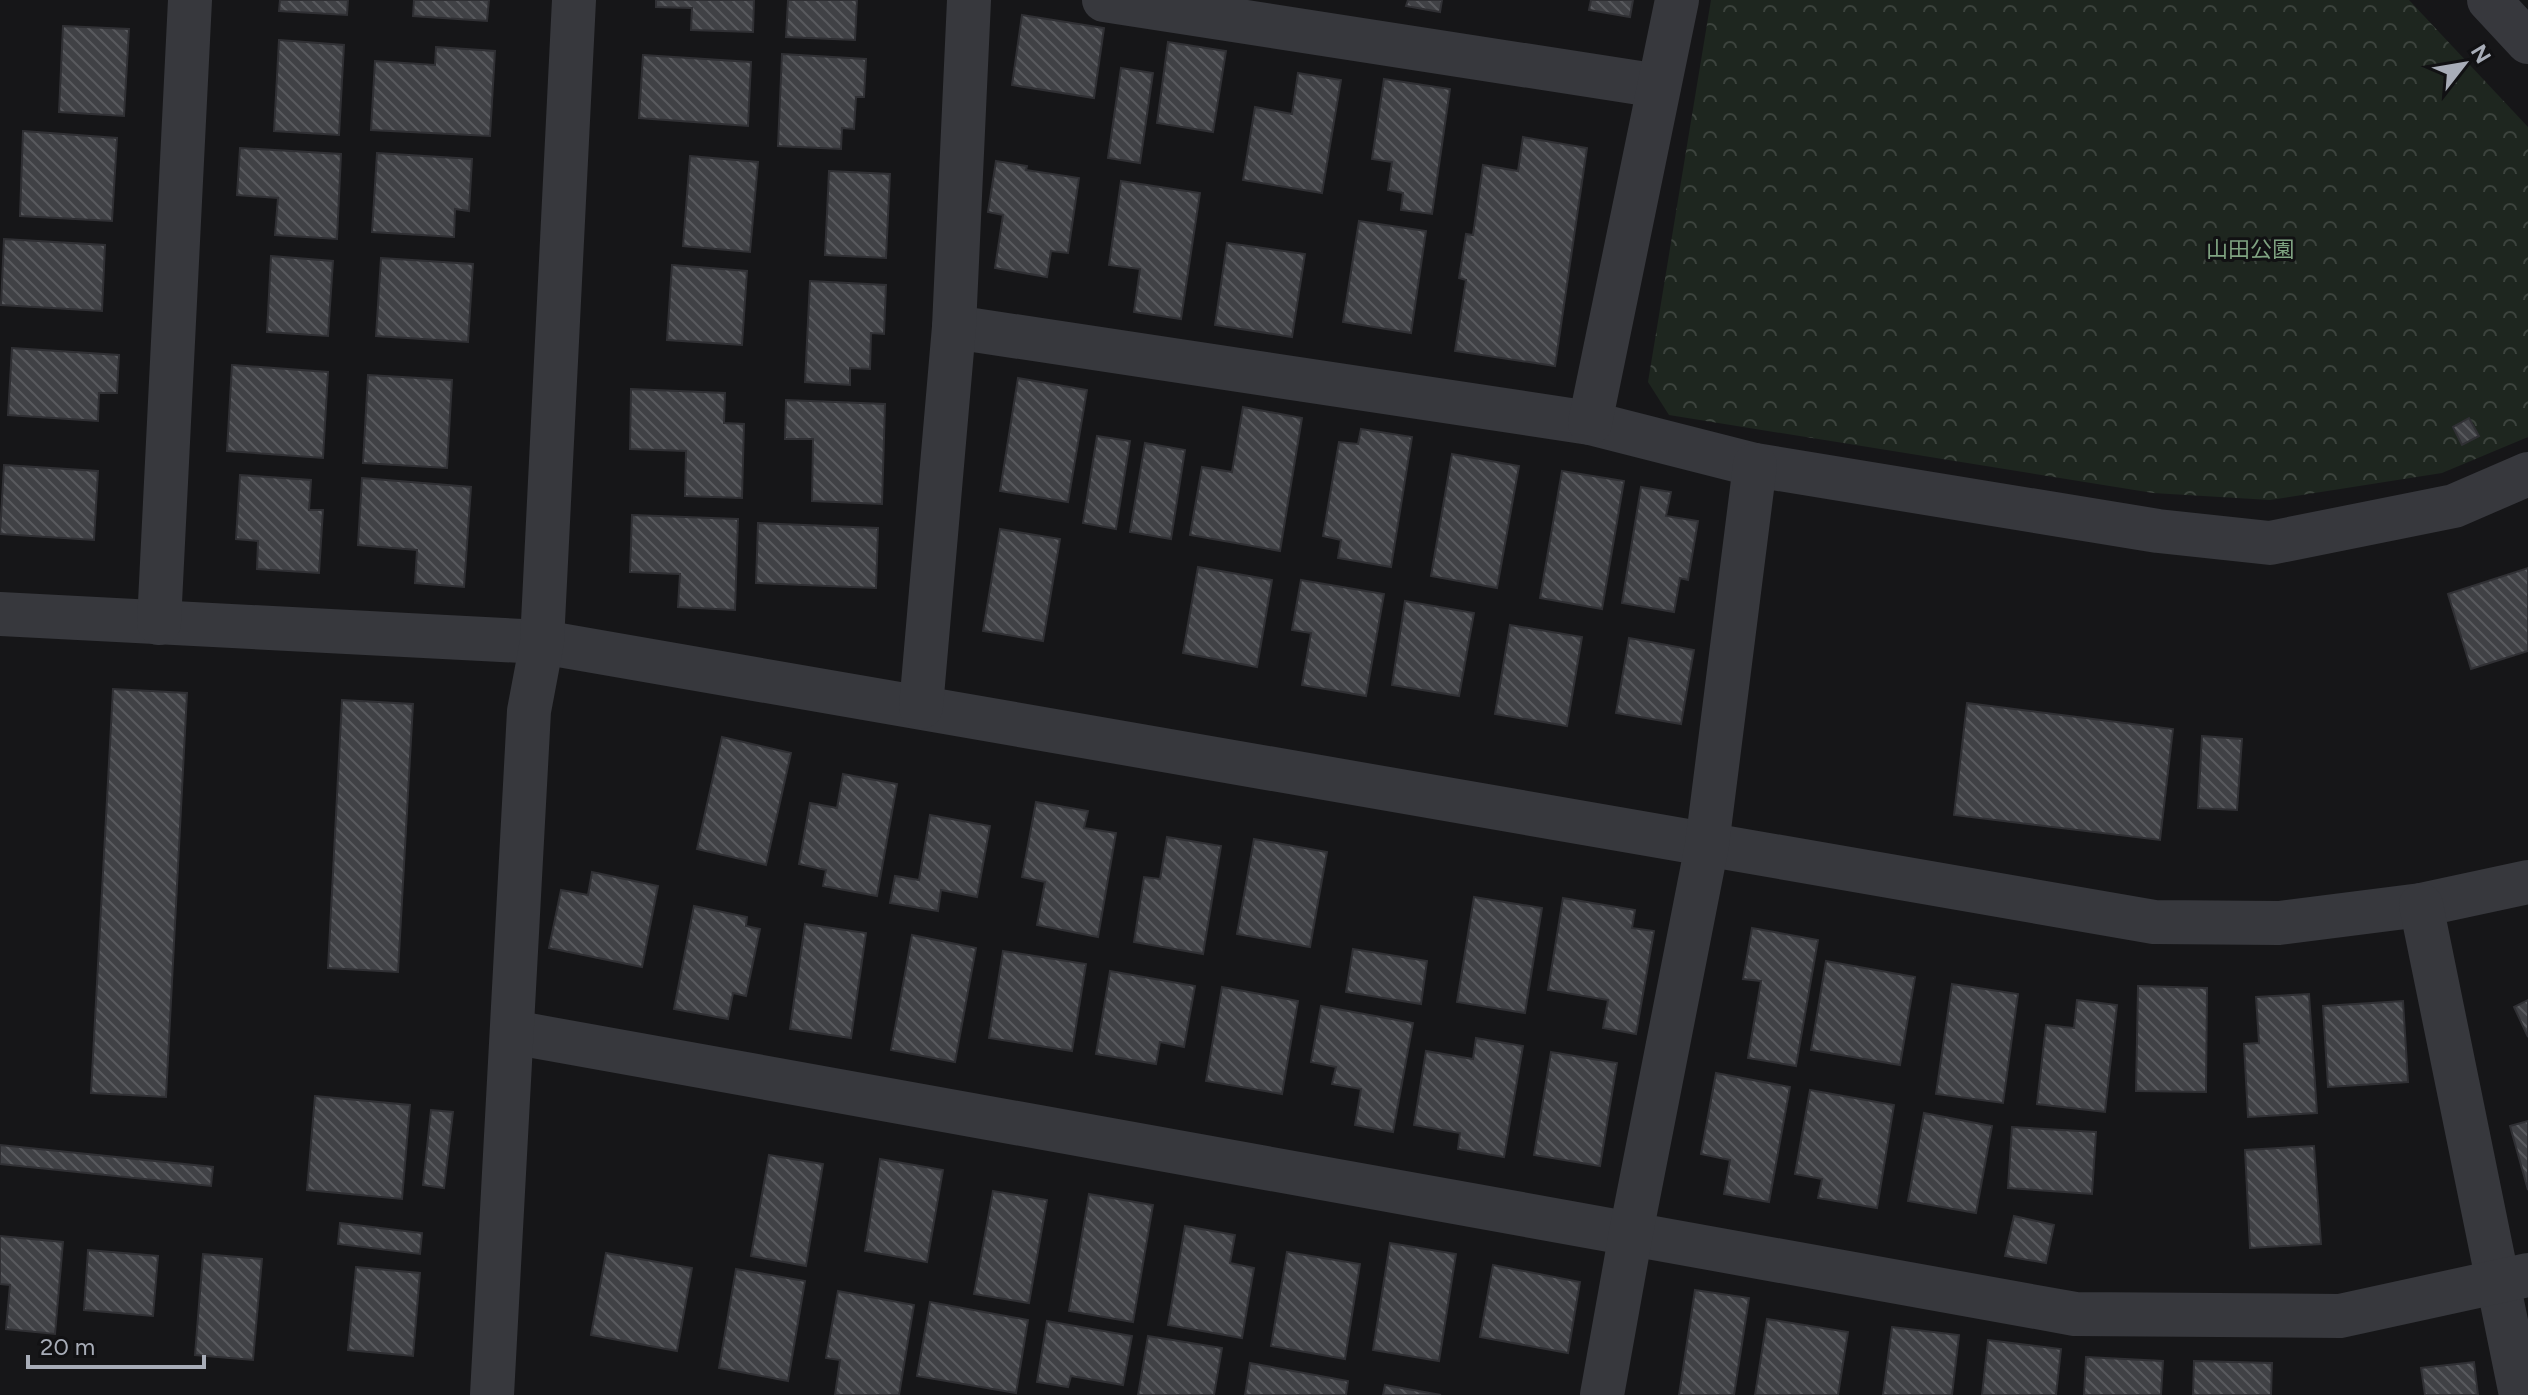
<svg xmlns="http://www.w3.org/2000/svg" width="2528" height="1395" font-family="Figtree,'Noto Sans JP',sans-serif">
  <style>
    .park { fill: url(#park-crowns) }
    .building { fill: url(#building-back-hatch); stroke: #303034; stroke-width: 2 }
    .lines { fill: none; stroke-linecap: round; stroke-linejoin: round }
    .minor { stroke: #37383d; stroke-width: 44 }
    .labels { text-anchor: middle; stroke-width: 6; stroke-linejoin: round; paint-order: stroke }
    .park-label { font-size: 22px; fill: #7fa381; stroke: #111113 }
  </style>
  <defs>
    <pattern id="park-crowns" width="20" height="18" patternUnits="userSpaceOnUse" patternTransform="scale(2)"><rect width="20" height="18" fill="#1e261f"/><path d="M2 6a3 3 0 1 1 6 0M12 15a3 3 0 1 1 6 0" fill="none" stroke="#3c433d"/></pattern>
    <pattern id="building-back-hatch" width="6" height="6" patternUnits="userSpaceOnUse" patternTransform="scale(2)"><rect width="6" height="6" fill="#404145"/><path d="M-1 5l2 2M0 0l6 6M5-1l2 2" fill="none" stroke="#595a5e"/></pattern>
  </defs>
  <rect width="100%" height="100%" fill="#161618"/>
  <path class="park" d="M1711,0h698l119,127v310l-86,36 -172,27 -117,-7 -484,-78 -21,-33z"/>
  <g class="building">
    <path d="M280,0h68l-1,15 -68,-4z"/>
    <path d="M414,0h75l-2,21 -74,-5z"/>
    <path d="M656,0h98l-1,32 -62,-2 1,-22 -36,-1z"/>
    <path d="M788,0h69l-2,40 -69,-3z"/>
    <path d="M1408,0h34l-2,12 -34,-6z"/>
    <path d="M1591,0h42l-3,17 -41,-7z"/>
    <path d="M1022,15l82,13 -10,70 -82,-13z"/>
    <path d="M63,26l66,3 -5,87 -65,-4z"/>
    <path d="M279,40l65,5 -5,90 -65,-4z"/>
    <path d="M1168,42l58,9 -13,81 -56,-9z"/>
    <path d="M436,47l59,4 -5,85 -119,-6 4,-69 60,4z"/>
    <path d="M782,54l84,5 -2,38h-8l-2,32 -12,-1 -1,21 -63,-3z"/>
    <path d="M643,55l108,7 -3,64 -109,-8z"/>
    <path d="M1121,68l32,5 -13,90 -32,-5z"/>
    <path d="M1298,73l43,7 -19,113 -79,-13 12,-73 37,7z"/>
    <path d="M1384,79l66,10 -18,125 -31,-4 2,-17 -15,-3 4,-28 -20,-3z"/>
    <path d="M23,131l94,7 -5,83 -92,-5z"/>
    <path d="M1523,137l64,11 -32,218 -100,-15 11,-71 -7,-2 7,-44 7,1 10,-70 35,6z"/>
    <path d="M240,148l101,6 -4,85 -62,-4 3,-37 -41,-3z"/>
    <path d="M377,153l95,6 -3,52 -14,-2 -1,28 -82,-5z"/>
    <path d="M690,156l68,6 -8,90 -67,-6z"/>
    <path d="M996,161l31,5 -1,4 53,8 -11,75 -17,-2 -4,26 -52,-9 8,-53 -15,-3z"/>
    <path d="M829,171l61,3 -4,84 -61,-3z"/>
    <path d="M1121,181l79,12 -19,126 -47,-7 6,-43 -31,-4z"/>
    <path d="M1359,221l67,10 -15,102 -68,-11z"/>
    <path d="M4,239l101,6 -3,66 -101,-6z"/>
    <path d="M1227,243l78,11 -13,83 -77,-12z"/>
    <path d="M271,256l62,5 -5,75 -61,-4z"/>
    <path d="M381,258l92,6 -5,78 -92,-6z"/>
    <path d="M672,265l75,6 -5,74 -75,-5z"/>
    <path d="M810,281l76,4 -2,49 -13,-1 -1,36 -20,-1v17l-45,-3z"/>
    <path d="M12,348l107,7 -2,38h-18l-1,28 -90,-6z"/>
    <path d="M232,365l96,7 -5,86 -96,-7z"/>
    <path d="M368,375l84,5 -5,88 -84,-5z"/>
    <path d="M1018,378l69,12 -19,112 -68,-11z"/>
    <path d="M631,389l94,4 -1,30 20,1 -2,74 -57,-2 1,-45 -56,-2z"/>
    <path d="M786,400l99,4 -3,100 -70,-3 1,-62h-28z"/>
    <path d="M1243,407l59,11 -22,133 -90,-16 12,-68 30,5z"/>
    <path d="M2469,418l10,18 -17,9 -9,-18z"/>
    <path d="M1361,429l51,8 -21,130 -53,-9 3,-18 -18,-4 16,-94 19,2z"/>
    <path d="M1097,436l33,5 -14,88 -33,-6z"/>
    <path d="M1145,443l40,7 -14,89 -41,-7z"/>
    <path d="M1452,454l67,12 -22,122 -66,-12z"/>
    <path d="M4,465l94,6 -4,69 -94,-6z"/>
    <path d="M1562,471l62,10 -22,128 -62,-11z"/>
    <path d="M240,475l71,5 -2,30h14l-4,63 -62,-4 1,-28 -22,-2z"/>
    <path d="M362,478l109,9 -7,100 -49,-4 2,-33 -59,-5z"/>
    <path d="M1641,487l30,5 -5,24 32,5 -10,59 -8,-2 -6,34 -52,-9z"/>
    <path d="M632,515l106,4 -3,91 -57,-3 2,-33 -50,-2z"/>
    <path d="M758,523l120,5 -2,60 -120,-5z"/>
    <path d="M1000,529l60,10 -17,102 -60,-10z"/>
    <path d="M1198,567l74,13 -15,87 -74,-14z"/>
    <path d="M2528,568v83l-57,18 -23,-75z"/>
    <path d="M1301,580l83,14 -18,102 -64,-11 9,-52 -19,-3z"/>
    <path d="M1405,601l69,12 -15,83 -67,-11z"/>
    <path d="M1510,625l72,12 -15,89 -72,-12z"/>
    <path d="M1629,638l65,12 -13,74 -65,-11z"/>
    <path d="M113,689l74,4 -21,404 -75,-4z"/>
    <path d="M342,700l71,4 -15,268 -70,-4z"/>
    <path d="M1967,703l206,26 -13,111 -206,-25z"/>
    <path d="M2202,736l40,3 -5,71 -39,-2z"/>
    <path d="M722,737l69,16 -25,112 -69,-16z"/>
    <path d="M843,774l54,10 -20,112 -54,-10 3,-16 -27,-6 11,-61 27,5z"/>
    <path d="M1036,802l52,9 -4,17 32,5 -18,104 -61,-12 8,-43 -23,-5z"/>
    <path d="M930,815l60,11 -13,71 -36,-7 -3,21 -48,-8 5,-27 24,4z"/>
    <path d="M1167,837l54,9 -18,108 -69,-12 10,-65 16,2z"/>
    <path d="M1254,839l73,13 -17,95 -73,-13z"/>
    <path d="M592,872l66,14 -16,81 -93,-19 12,-58 27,5z"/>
    <path d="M1474,897l68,11 -17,105 -68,-11z"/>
    <path d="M1563,898l72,12 -3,18 22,3 -18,103 -33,-6 5,-28 -60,-10z"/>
    <path d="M694,906l53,11 -1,9 14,3 -14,67 -13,-3 -5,26 -54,-10z"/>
    <path d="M805,924l61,9 -15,105 -61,-9z"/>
    <path d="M1752,928l66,12 -22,126 -48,-8 13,-77 -18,-2z"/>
    <path d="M912,935l64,13 -21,114 -64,-12z"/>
    <path d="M1353,949l74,12 -6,43 -75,-12z"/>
    <path d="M1003,951l83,13 -14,87 -83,-13z"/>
    <path d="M1826,961l89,16 -15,88 -89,-15z"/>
    <path d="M1110,971l85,15 -11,61 -24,-5 -4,22 -60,-10z"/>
    <path d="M1952,984l66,10 -15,109 -67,-9z"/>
    <path d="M2138,986l69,2 -1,104 -70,-1z"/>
    <path d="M1222,987l76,14 -16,93 -76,-13z"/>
    <path d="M2309,994l8,119 -69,4 -4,-73 15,-1 -3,-46z"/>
    <path d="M2077,1000l40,5 -12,107 -68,-8 9,-79 28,3z"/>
    <path d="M2528,1000v37l-14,-30z"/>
    <path d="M2403,1001l5,81 -80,5 -5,-81z"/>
    <path d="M1321,1006l92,17 -20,109 -38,-7 6,-36 -29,-5 4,-17 -25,-5z"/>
    <path d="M1476,1038l47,8 -19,111 -46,-8 2,-16 -46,-8 12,-74 47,8z"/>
    <path d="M1551,1052l66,11 -17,103 -66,-11z"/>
    <path d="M1716,1073l74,14 -21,115 -45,-8 6,-34 -29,-6z"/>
    <path d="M1810,1090l84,15 -17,103 -59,-10 4,-19 -27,-5z"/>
    <path d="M315,1096l95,9 -8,94 -95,-9z"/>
    <path d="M431,1110l22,2 -9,76 -21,-3z"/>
    <path d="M1924,1113l68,13 -16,87 -68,-12z"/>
    <path d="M2528,1121v69l-18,-64z"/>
    <path d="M2012,1127l84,5 -4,62 -84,-6z"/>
    <path d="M0,1145l213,22 -2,19 -211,-22z"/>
    <path d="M2314,1146l7,98 -71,4 -5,-98z"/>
    <path d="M769,1155l54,9 -17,102 -55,-10z"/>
    <path d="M880,1159l63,11 -16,92 -62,-11z"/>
    <path d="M993,1191l54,9 -18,103 -55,-9z"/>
    <path d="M1089,1194l64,11 -20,117 -64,-11z"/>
    <path d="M2014,1216l40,9 -8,38 -41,-7z"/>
    <path d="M340,1223l82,10 -2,21 -82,-10z"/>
    <path d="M1185,1226l50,9 -5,28 24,5 -12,70 -74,-13z"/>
    <path d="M0,1236l63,6 -8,92 -49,-5 4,-44 -10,-1z"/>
    <path d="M1390,1243l66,11 -17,107 -66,-11z"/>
    <path d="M88,1250l70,6 -5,60 -69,-6z"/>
    <path d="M1287,1252l73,12 -15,95 -74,-13z"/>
    <path d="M606,1253l86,15 -15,83 -86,-16z"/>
    <path d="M203,1254l59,5 -9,101 -58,-5z"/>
    <path d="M1493,1265l87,17 -12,71 -88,-16z"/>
    <path d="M356,1267l64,6 -7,83 -65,-6z"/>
    <path d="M736,1269l69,12 -17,100 -69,-13z"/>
    <path d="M1695,1290l54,8 -15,97h-55z"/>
    <path d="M838,1291l76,14 -15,90h-64l5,-35 -14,-2z"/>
    <path d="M930,1302l98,18 -12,73 -99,-17z"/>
    <path d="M1767,1319l81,13 -10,63h-83z"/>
    <path d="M1047,1321l85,15 -9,49 -52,-9 -3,11 -31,-5z"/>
    <path d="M1892,1327l67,8 -7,60h-69z"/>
    <path d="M1148,1336l74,12 -8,47h-76z"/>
    <path d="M1988,1340l73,9 -5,46h-74z"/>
    <path d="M2086,1357l77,4 -2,34h-77z"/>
    <path d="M2194,1361l78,2 -1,32h-78z"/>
    <path d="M2474,1362l4,33h-53l-4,-27z"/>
    <path d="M1250,1363l98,18 -2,14h-101z"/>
    <path d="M1385,1385l56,10h-58z"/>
  </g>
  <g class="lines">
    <g class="minor">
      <path d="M1104,0l555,86"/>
      <path d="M2489,0l39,42"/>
      <path d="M954,327l636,96 165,42 403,66 112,12 184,-37 74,-32"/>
      <path d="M1590,423l87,-423"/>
      <path d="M0,614l542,28 1612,280 125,1 142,-18 107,-23"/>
      <path d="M159,623l31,-623"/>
      <path d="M921,707l33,-380 15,-327"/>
      <path d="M2421,905l100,490"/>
      <path d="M512,1032l1563,282 265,2 188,-41"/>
      <path d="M492,1395l37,-684 13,-69 32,-642"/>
      <path d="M1602,1395l29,-162 76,-388 48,-380"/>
    </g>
  </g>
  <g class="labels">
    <g class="park-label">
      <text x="2250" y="257">山田公園</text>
    </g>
  </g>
  <g transform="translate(2464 64) rotate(59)" stroke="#111113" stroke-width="6" paint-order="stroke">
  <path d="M0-6L14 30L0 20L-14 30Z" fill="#a8adb8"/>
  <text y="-12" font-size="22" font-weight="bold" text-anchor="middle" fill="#a8adb8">N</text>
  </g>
  <path d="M28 1355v12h176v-12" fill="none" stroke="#a8adb8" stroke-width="4"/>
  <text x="40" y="1355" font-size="24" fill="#a8adb8" stroke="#111113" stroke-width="6" paint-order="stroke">20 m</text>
</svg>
